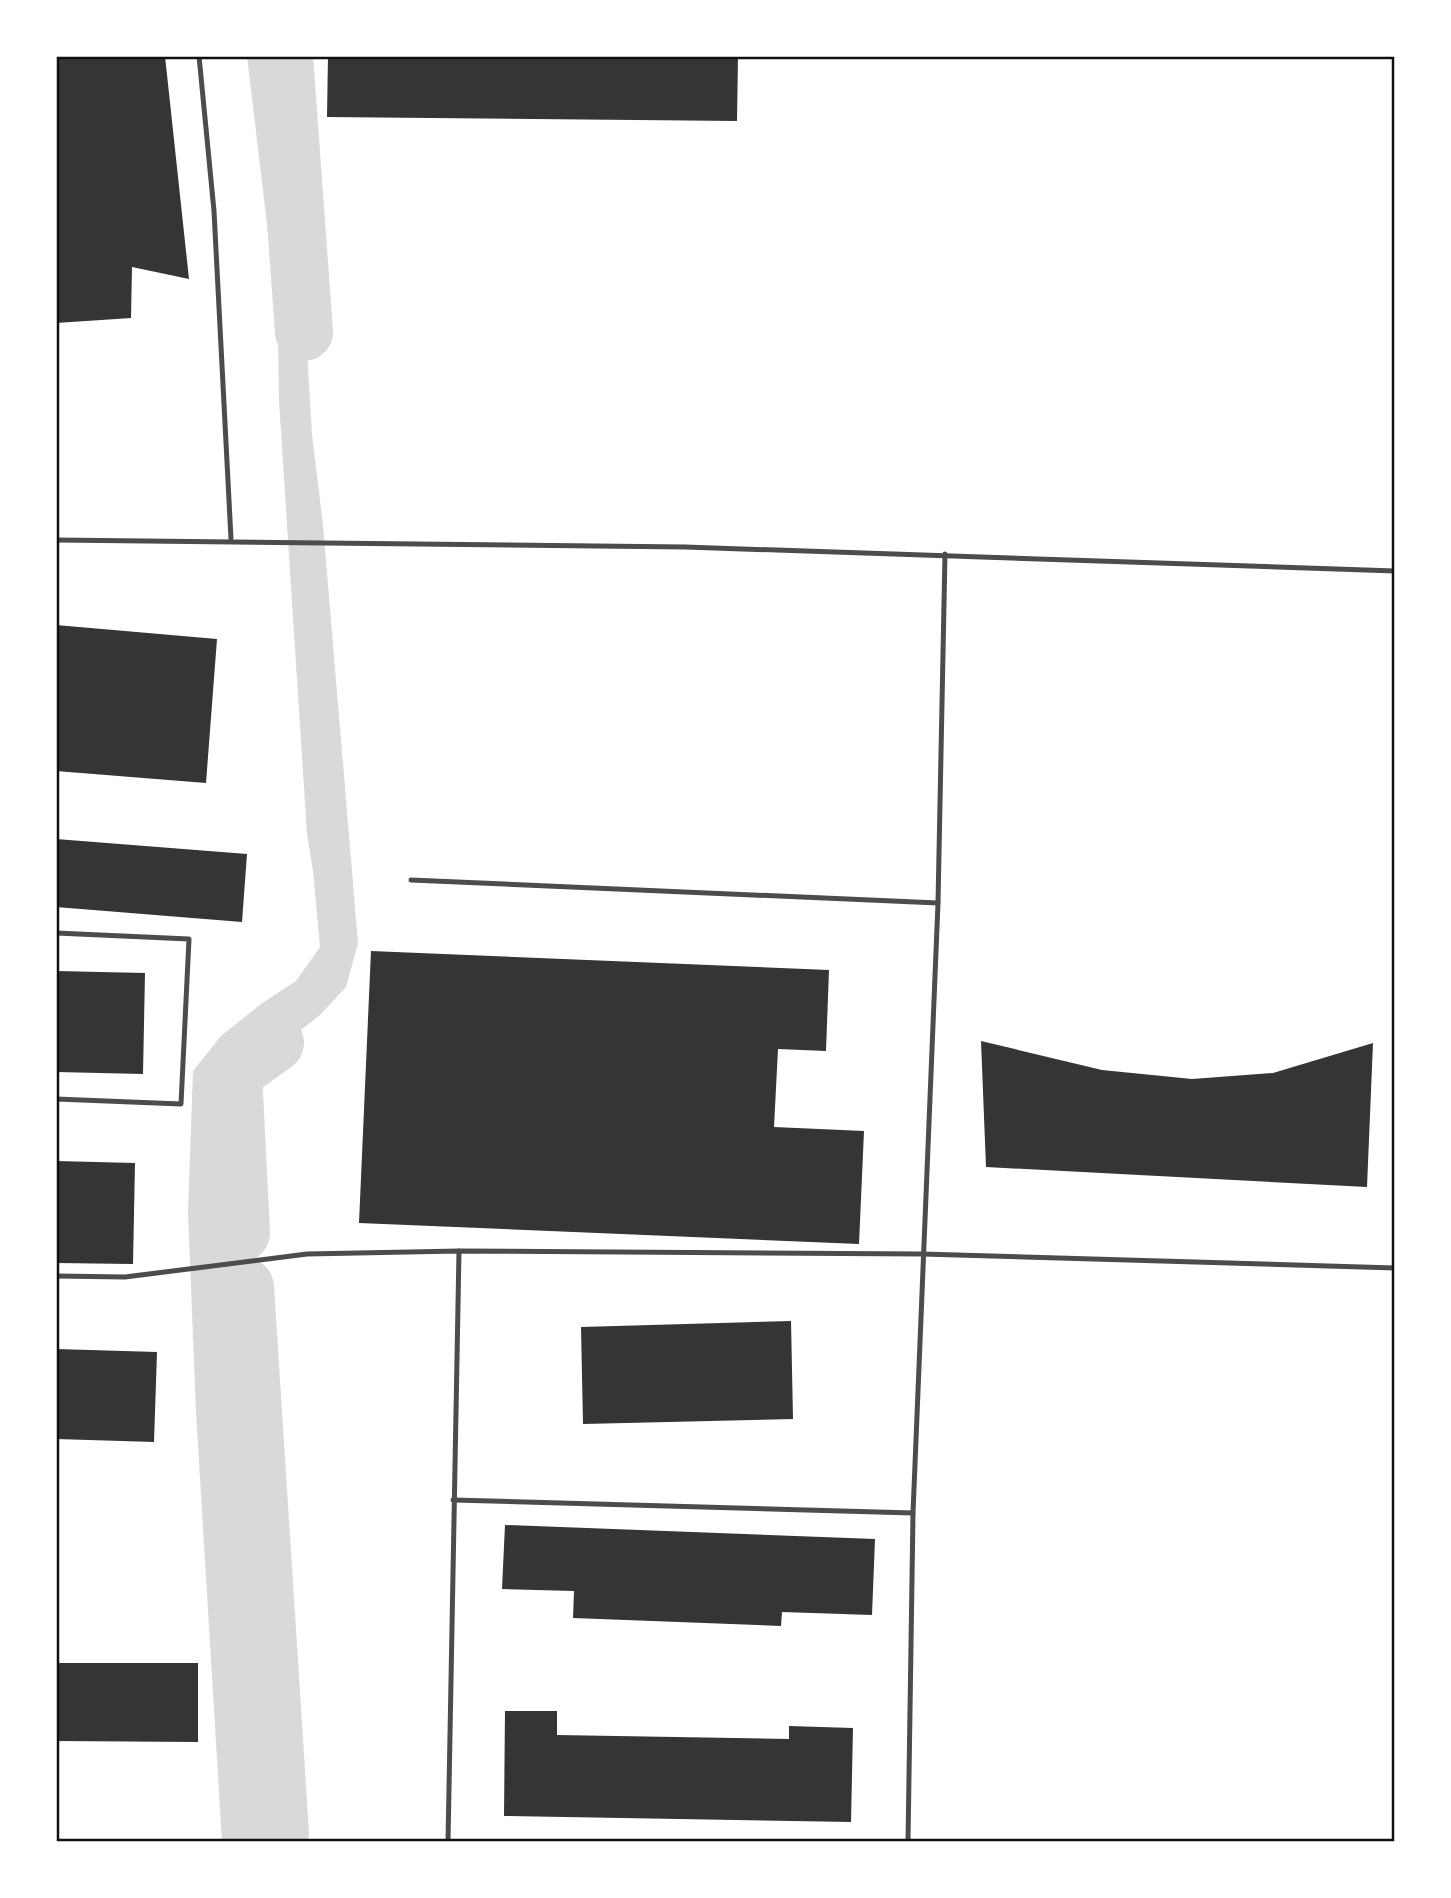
<svg xmlns="http://www.w3.org/2000/svg" width="1451" height="1898" font-family="'Archivo Narrow',sans-serif">
  <style>
    .water { fill: #d9d9d9 }
    .lines { fill: none; stroke-linecap: round; stroke-linejoin: round }
    .river { stroke: #d9d9d9; stroke-width: 58 }
    .building { fill: #353535 }
    .service { stroke: #4c4c4c; stroke-width: 5 }
    .neatline { fill: none; stroke: #111; stroke-width: 2.5 }
  </style>
  <rect width="100%" height="100%" fill="#fff"/>
  <path class="water" d="M247,56h32l26,262 7,116 11,91 35,418 -12,44 -26,28 -70,55 -20,39 24,613 16,120h-48l-26,-430 -8,-200 5,-141 28,-35 40,-32 35,-23 24,-34 -7,-76 -6,-37 -28,-433 -1,-65 -9,-95z"/>
  <g class="lines">
    <g class="river">
      <path d="M284,56l20,276"/>
      <path d="M241,1233l-8,-160 42,-30"/>
      <path d="M245,1287l35,546"/>
    </g>
  </g>
  <g class="building">
    <path d="M56,56h109l24,223 -57,-12 -1,51 -75,5z"/>
    <path d="M328,56h410l-1,65 -410,-4z"/>
    <path d="M56,625l161,14 -11,144 -150,-12z"/>
    <path d="M56,839l191,15 -5,68 -186,-15z"/>
    <path d="M371,951l458,19 -3,81 -48,-2 -4,78 90,4 -5,113 -500,-21z"/>
    <path d="M56,971l89,2 -2,101 -87,-2z"/>
    <path d="M981,1041l121,29 90,9 81,-6 100,-30 -6,144 -381,-20z"/>
    <path d="M56,1161l79,2 -2,101 -77,-1z"/>
    <path d="M791,1321l2,98 -210,5 -2,-97z"/>
    <path d="M56,1349l101,3 -3,90 -98,-3z"/>
    <path d="M505,1525l370,14 -3,76 -90,-3 -1,14 -208,-8 1,-27 -72,-2z"/>
    <path d="M56,1663h142v79l-142,-1z"/>
    <path d="M505,1711h52v24l232,4v-13l64,2 -2,94 -347,-6z"/>
  </g>
  <g class="lines">
    <g class="service">
      <path d="M199,56l15,155 17,328"/>
      <path d="M56,540l629,7 710,24"/>
      <path d="M411,880l527,23"/>
      <path d="M56,933l133,6 -8,165 -125,-5"/>
      <path d="M56,1276l69,1 182,-23 152,-3 463,3 473,14"/>
      <path d="M453,1500l460,13"/>
      <path d="M448,1842l11,-591"/>
      <path d="M908,1842l5,-329 25,-610 7,-349"/>
    </g>
  </g>
  <rect width="1451" height="1898" fill="none" stroke="#ffffff" stroke-width="116"/>
  <rect x="58" y="58" width="1335" height="1782" class="neatline"/>
</svg>
